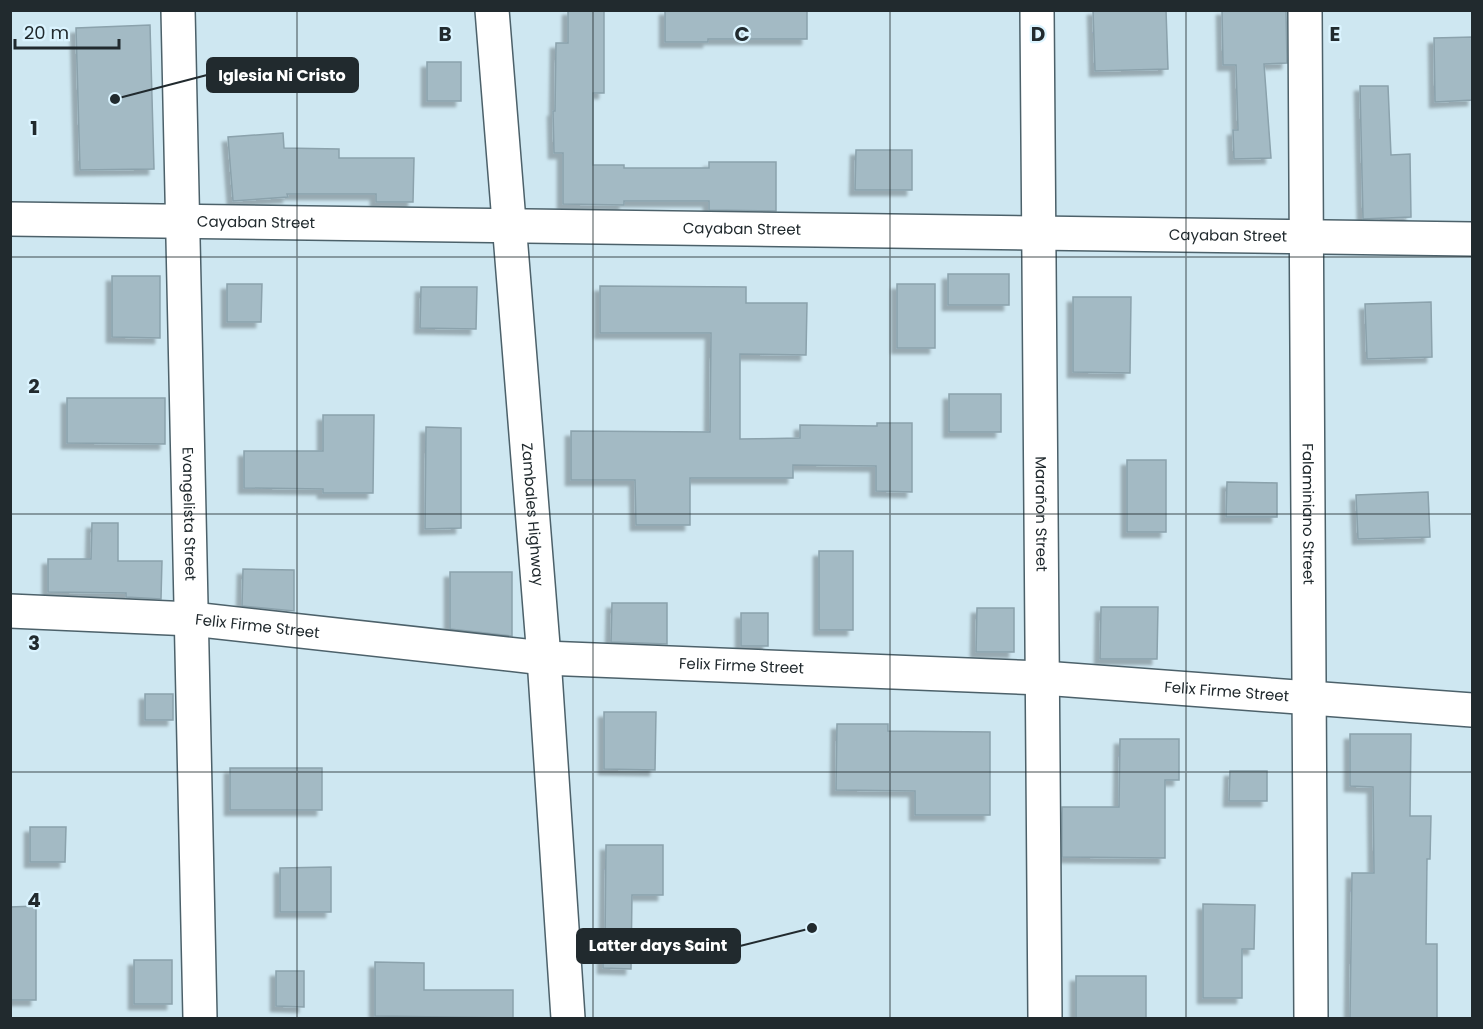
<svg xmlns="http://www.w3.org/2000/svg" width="1483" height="1029" font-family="Poppins,sans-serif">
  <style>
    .building { fill: #a3bac4; stroke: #8ba2ac; stroke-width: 1.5; filter: url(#shadow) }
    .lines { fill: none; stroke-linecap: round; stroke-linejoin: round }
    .minor-casing { stroke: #4c616a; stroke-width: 36 }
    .primary-casing { stroke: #4c616a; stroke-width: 36 }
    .minor { stroke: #fff; stroke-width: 33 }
    .primary { stroke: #fff; stroke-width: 33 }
    .grid { fill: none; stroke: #212a2e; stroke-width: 1.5; stroke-opacity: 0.55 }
    .labels { text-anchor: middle; stroke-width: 4.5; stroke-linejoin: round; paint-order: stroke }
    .street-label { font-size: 15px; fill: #212a2e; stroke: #dbf4ff }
    .grid-label { font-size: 20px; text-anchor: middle; font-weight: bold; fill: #212a2e; stroke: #dbf4ff; stroke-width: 4.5; stroke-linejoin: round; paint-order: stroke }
    .leader { fill: none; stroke: #212a2e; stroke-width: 2 }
    .callout-dot { fill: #212a2e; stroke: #dbf4ff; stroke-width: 2 }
    .callout { fill: #212a2e; stroke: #212a2e; stroke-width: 2 }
    .callout-label { font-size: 16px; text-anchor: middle; font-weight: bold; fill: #fff }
  </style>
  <defs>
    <filter id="shadow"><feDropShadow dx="-5.5" dy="5.5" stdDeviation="1.5" flood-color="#0004"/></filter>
  </defs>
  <rect width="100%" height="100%" fill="#cee7f1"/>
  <g class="building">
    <path d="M568,10h36v83h-11v72h31v3h85v-6h67v49l-67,-1v-9h-85v4l-61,-1v-51h-9l-1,-42h2l1,-68h12z"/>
    <path d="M665,10h142v29h-99v3h-43z"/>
    <path d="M1093,10h73l2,59 -73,2z"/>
    <path d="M1222,10h64l1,53 -23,1 7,94 -37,1 -1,-29h5l-2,-65h-13z"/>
    <path d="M150,25l4,144 -74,1 -4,-142z"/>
    <path d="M1473,37v63l-38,2 -1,-64z"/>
    <rect x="427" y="62" width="34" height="39"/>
    <path d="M1360,86h28l3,69 19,-1 1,63 -48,2z"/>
    <path d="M283,133l1,15 55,1v9h75l-1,44h-37v-8h-89l1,3 -55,4 -5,-64z"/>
    <path d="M856,150h56v40h-57z"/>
    <rect x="948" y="274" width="61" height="31"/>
    <path d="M112,276h48v62l-48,-1z"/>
    <path d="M227,284h35l-1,38h-34z"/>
    <rect x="897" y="284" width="38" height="64"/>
    <path d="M600,286l146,1v16h61l-1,52 -66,-1v85l60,-1v-13l77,1v-3h35v69l-36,-1v-25l-83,-1v13h-103v47h-54l-1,-45h-64v-49l139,1 1,-99h-111z"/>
    <path d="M421,287h56l-1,42 -56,-1z"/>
    <path d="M1073,297h58l-1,76 -57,-1z"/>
    <path d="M1431,302l1,55 -65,2 -2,-55z"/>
    <rect x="949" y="394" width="52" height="38"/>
    <path d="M67,398h98v46l-98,-1z"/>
    <path d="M323,415h51l-1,78h-50v-4l-79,-1v-37h79z"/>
    <path d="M426,427l35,1v100l-36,1z"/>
    <rect x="1127" y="460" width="39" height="72"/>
    <path d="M1227,482l50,1v34h-51z"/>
    <path d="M1428,492l2,45 -72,2 -2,-44z"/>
    <path d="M92,523h26v38h44l-1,38 -35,-2v-4l-78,-1v-33h43z"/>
    <rect x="819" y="551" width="34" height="79"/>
    <path d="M243,569l51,1v41l-52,-5z"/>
    <path d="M450,572h62v64l-62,-7z"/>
    <path d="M612,603h55v41l-56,-2z"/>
    <path d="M1101,607h57l-1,52h-57z"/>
    <path d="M977,608h37v44h-38z"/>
    <rect x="741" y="613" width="27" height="33"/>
    <rect x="145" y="694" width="28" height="26"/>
    <path d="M604,712h52l-1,58 -51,-1z"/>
    <path d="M837,724h51v7l102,1v83h-75v-24l-79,-1z"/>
    <path d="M1350,734h61l-1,82h21l-1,43h-3l-1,85h11v74h-87l2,-145h22l-1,-86 -23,-1z"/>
    <path d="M1120,739h59v41h-14v78l-103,-1v-50h57z"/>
    <rect x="230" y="768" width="92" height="42"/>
    <path d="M1230,771h37v30h-38z"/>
    <path d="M30,827h36l-1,35h-35z"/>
    <path d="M606,845h57v50h-31l-1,74 -28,-1v-28h2z"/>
    <path d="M331,867v45h-51v-44z"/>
    <path d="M1203,904l52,1 -1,44h-12v49h-39z"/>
    <path d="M36,906v94h-26v-93z"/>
    <rect x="134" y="960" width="38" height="44"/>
    <path d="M375,962l49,1v27h89v28l-138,-2z"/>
    <path d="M276,971h28v36l-28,-1z"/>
    <rect x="1076" y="976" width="70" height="42"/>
  </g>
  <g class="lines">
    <defs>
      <g id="minor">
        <path id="s1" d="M178,10l22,1008"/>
        <path id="s2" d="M1037,10l8,1008"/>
        <path id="s3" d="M1305,10l6,1008"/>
        <path id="s4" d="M10,219l1462,20"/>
        <path id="s5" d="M10,611l182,8 352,39 499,20 429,32"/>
      </g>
      <g id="primary">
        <path id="s6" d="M492,10l52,648 24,360"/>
      </g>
    </defs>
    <use href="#minor" class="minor-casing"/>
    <use href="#primary" class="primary-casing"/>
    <use href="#minor" class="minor"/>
    <use href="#primary" class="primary"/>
  </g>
  <path class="grid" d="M297,10v1008M593,10v1008M890,10v1008M1186,10v1008M10,257h1462M10,514h1462M10,772h1462"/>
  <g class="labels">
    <g class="street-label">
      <text dy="5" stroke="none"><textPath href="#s4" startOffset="246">Cayaban Street</textPath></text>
      <text dy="5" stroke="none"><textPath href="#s4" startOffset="732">Cayaban Street</textPath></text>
      <text dy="5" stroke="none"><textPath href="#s4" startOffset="1218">Cayaban Street</textPath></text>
      <text dy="5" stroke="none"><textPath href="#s1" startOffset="504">Evangelista Street</textPath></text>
      <text dy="5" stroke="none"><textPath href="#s6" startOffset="506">Zambales Highway</textPath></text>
      <text dy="5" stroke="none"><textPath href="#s2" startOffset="504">Marañon Street</textPath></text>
      <text dy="5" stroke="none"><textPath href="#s3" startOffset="504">Falaminiano Street</textPath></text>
      <text dy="5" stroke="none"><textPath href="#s5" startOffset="248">Felix Firme Street</textPath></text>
      <text dy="5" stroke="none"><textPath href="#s5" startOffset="734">Felix Firme Street</textPath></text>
      <text dy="5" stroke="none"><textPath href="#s5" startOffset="1220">Felix Firme Street</textPath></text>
    </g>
  </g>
  <g class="grid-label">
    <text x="445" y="41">B</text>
    <text x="742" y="41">C</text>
    <text x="1038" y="41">D</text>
    <text x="1335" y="41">E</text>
    <text x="34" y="135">1</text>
    <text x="34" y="393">2</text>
    <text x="34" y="650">3</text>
    <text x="34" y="907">4</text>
  </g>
  <path class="leader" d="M115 99L207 75M812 928L740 946"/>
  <g class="callout-dot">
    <circle cx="115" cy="99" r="6"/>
    <circle cx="812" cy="928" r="6"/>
  </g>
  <g class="callout">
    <rect x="207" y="58" width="151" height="34" rx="6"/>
    <rect x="577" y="929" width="163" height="34" rx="6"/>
  </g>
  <g class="callout-label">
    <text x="282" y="81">Iglesia Ni Cristo</text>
    <text x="658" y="951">Latter days Saint</text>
  </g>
  <rect width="1483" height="1029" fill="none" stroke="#212a2e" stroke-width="24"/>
  <path d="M15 39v9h104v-9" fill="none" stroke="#212a2e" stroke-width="3"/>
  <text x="24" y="39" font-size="18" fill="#212a2e" stroke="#dbf4ff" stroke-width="4.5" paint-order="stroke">20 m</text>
</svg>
